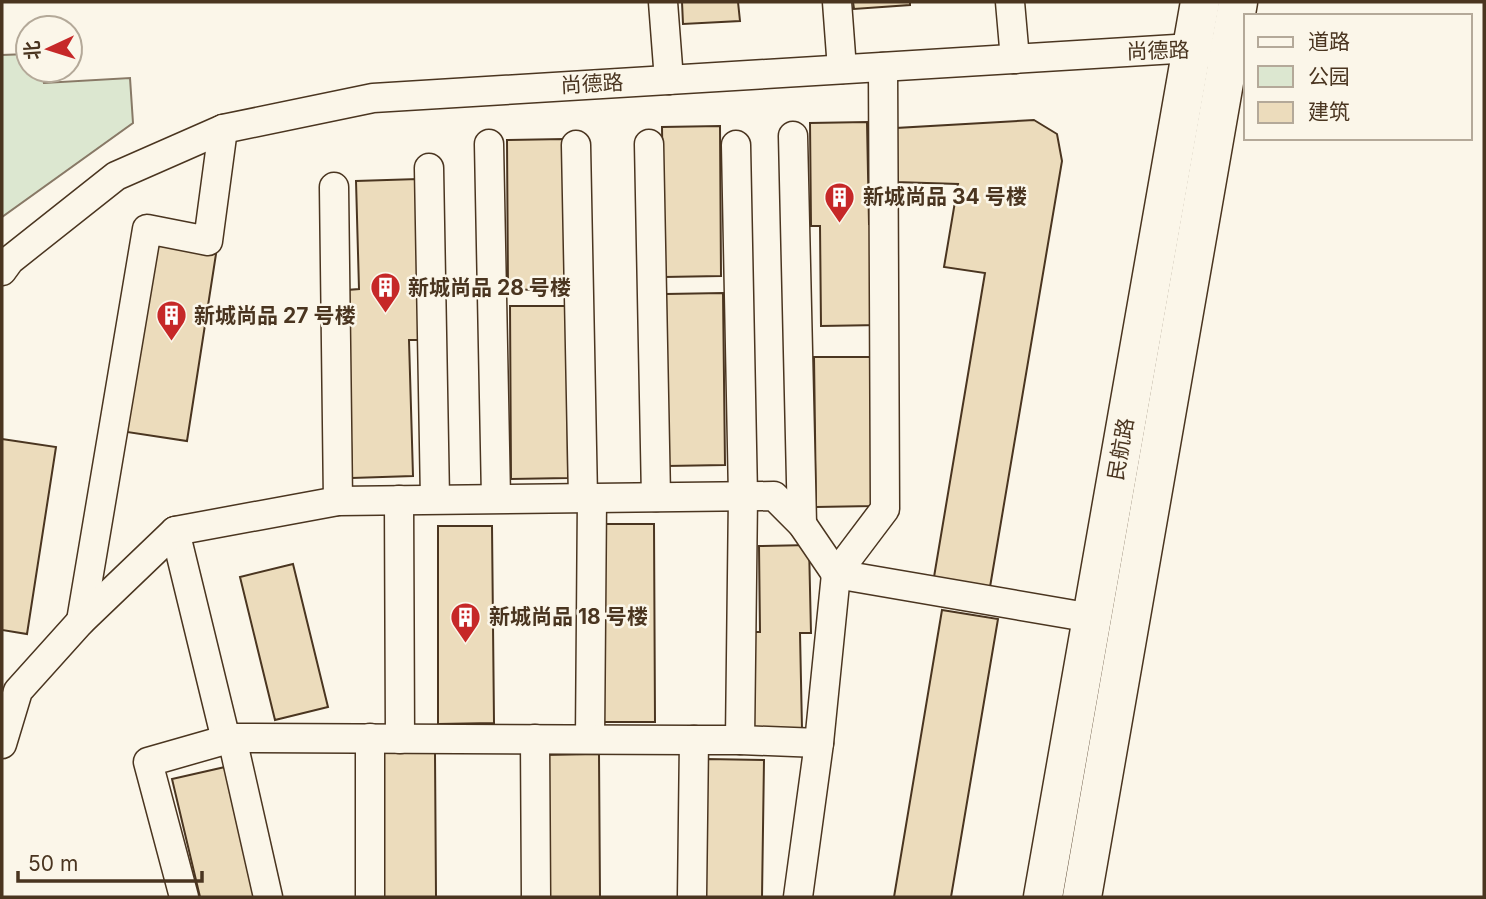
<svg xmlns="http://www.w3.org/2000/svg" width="1486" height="899" font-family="Inter,'Noto Sans SC',sans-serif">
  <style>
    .green { fill: #dce7d0; stroke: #887966; stroke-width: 2 }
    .building { fill: #ecdcbc; stroke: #4a3520; stroke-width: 2 }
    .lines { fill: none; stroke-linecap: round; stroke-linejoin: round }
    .minor-casing { stroke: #4a3520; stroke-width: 31 }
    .highway-casing { stroke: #4a3520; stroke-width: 41 }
    .minor { stroke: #fbf6e9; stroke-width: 28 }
    .highway { stroke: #fbf6e9; stroke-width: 38 }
    .labels { text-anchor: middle; stroke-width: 5; stroke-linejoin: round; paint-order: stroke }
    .street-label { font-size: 21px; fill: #4a3520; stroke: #fbf6e9 }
    .poi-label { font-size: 21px; font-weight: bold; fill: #4a3520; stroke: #fbf6e9; text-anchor: start }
  </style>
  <rect width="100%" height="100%" fill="#fbf6e9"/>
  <path class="green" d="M28,54v16h14l2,13 86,-5 3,45 -131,94v-162z"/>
  <g class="building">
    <path d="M682,2h56l2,19 -57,3z"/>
    <path d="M853,2h57v3l-56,4z"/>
    <path d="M1034,120l23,14 5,27 -72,426 -56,-10 51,-304 -41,-6 14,-83 -63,-2 1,-54z"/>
    <path d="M867,122l2,102h10l1,101 -59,1 -1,-100h-9l-1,-103z"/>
    <path d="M720,126l1,150 -57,1 -2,-150z"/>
    <path d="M564,139l2,150 -58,1 -1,-150z"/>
    <path d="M418,179l5,161h-14l4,136 -61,2 -5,-188 12,-1 -3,-108z"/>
    <path d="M155,245l61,9 -29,187 -60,-9z"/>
    <path d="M723,293l2,172 -58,1 -1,-172z"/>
    <path d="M510,306h57l1,172 -57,1z"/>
    <path d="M814,357h58l1,149 -57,1z"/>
    <path d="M2,439l54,8 -29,187 -25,-4z"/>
    <path d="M599,524h55l1,198h-55z"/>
    <path d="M438,526h54l2,197 -56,1z"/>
    <path d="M809,545l2,88h-11l2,96h-51l-2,-97h11l-1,-86z"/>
    <path d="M293,564l35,143 -53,13 -35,-143z"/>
    <path d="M942,610l56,9 -47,278h-57z"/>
    <path d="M380,753h55l1,144h-55z"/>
    <path d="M599,754l1,143h-55l-1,-142z"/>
    <path d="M706,759l58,1 -2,137h-58z"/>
    <path d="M225,767l31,130h-56l-28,-118z"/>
  </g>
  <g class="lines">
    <defs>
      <g id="minor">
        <path d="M663,2l6,78"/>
        <path d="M837,2l5,67"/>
        <path d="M1010,2l5,57"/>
        <path d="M793,136l9,388"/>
        <path d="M489,144l7,354"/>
        <path d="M649,144l7,353"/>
        <path d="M576,145l7,353"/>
        <path d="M429,168l6,331"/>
        <path d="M334,187l4,314"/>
        <path d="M2,271l8,-11 106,-84 107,-47 150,-31 819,-50 17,4"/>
        <path d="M399,500l1,239"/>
        <path d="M175,531l51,209"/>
        <path d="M81,621l66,-392 61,12 15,-112"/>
        <path d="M232,738l36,159"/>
        <path d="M535,739l1,158"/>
        <path d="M590,739l2,-241"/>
        <path d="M740,740l79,3"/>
        <path d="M2,744l16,-53 63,-70 94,-90 163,-30 436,-5 28,28 34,50 256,44"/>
        <path d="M184,897l-36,-135 84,-24 462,2"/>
        <path d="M370,897v-159"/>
        <path d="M692,897l2,-157h46l3,-244 -7,-351"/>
        <path d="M798,897l21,-154 17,-169 49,-65 -2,-442"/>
      </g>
      <g id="highway">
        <path d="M1043,897l157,-895"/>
        <path d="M1082,897l156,-895"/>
      </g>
    </defs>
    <use href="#minor" class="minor-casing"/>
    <use href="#highway" class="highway-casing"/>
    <use href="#minor" class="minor"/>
    <use href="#highway" class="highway"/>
  </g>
  <defs>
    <symbol id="building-pin" viewBox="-11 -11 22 30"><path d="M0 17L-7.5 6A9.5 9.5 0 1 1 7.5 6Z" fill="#c62828" stroke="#fbf6e9"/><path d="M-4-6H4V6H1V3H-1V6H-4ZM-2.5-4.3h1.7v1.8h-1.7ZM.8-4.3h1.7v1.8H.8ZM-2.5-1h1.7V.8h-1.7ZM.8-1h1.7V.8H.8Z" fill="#fff"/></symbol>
  </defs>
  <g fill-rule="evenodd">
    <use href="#building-pin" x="822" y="180" width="35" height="47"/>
    <use href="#building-pin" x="368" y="270" width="35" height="47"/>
    <use href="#building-pin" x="154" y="298" width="35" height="47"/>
    <use href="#building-pin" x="448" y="600" width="35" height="47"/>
  </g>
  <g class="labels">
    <g class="street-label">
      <text transform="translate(1158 51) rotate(-2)" y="7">尚德路</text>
      <text transform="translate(592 84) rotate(-3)" y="7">尚德路</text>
      <text transform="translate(1121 449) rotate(-80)" y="7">民航路</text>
    </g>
    <g class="poi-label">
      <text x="863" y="204">新城尚品 34 号楼</text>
      <text x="408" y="295">新城尚品 28 号楼</text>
      <text x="194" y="323">新城尚品 27 号楼</text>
      <text x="489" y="624">新城尚品 18 号楼</text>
    </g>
  </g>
  <rect width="1486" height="899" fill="none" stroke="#4a3520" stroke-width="7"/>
  <rect x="1244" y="14" width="228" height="126" fill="#fbf6e9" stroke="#b4a999" stroke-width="2"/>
  <rect x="1258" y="37" width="35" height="10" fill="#fbf6e9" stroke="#b4a999" stroke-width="2"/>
  <text x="1308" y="49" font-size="21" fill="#4a3520">道路</text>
  <rect x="1258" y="66" width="35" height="21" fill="#dce7d0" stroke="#b4a999" stroke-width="2"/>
  <text x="1308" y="84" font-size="21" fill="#4a3520">公园</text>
  <rect x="1258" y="102" width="35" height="21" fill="#ecdcbc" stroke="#b4a999" stroke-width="2"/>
  <text x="1308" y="119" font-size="21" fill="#4a3520">建筑</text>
  <g transform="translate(49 49) rotate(266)"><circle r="33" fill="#fbf6e9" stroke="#b4a999" stroke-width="2"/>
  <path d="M0-5L12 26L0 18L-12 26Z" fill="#c62828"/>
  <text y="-10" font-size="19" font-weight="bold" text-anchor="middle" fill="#4a3520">北</text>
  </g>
  <path d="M18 871v10h184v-10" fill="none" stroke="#4a3520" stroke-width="3.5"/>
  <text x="28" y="871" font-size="21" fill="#4a3520" stroke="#fbf6e9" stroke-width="5" paint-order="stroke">50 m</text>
</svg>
